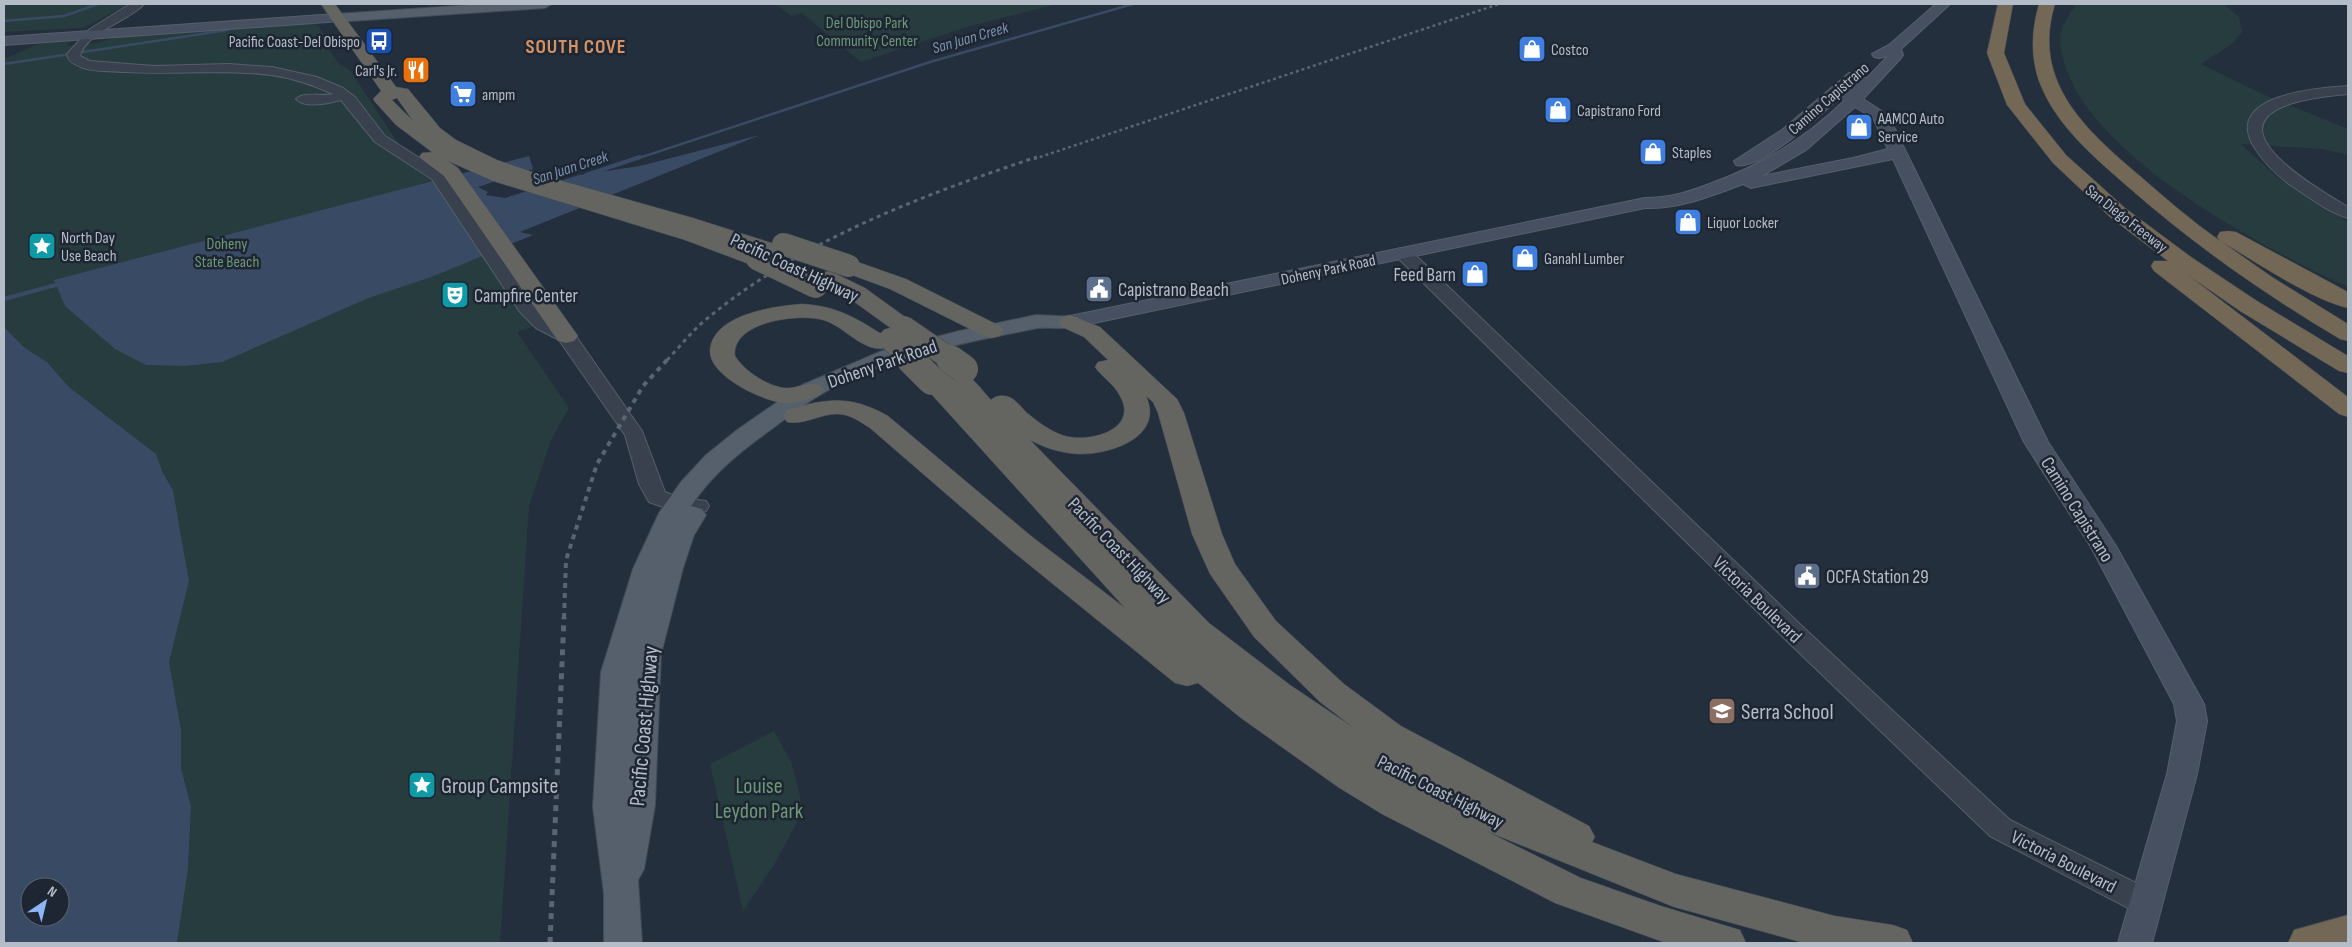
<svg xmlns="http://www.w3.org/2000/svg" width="2352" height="947" font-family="'Sofia Sans Condensed',sans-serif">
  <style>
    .green { fill: #263c3e }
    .water { fill: #394b64; fill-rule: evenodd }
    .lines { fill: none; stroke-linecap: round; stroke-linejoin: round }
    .stream-far1 { stroke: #394b64; stroke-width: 2.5 }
    .stream { stroke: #394b64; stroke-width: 4 }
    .tertiary-casing { stroke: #565f6b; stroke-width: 2 }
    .secondary-casing { stroke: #565f6b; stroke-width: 2 }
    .primary-casing { stroke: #414a56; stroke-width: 2 }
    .trunk-casing { stroke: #434c58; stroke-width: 1 }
    .motorway-casing { stroke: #434c58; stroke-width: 1 }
    .tertiary { fill: #38414d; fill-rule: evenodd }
    .secondary { fill: #465060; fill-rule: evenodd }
    .primary { fill: #56606d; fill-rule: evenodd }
    .trunk { fill: #646461; fill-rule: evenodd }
    .motorway { fill: #736755; fill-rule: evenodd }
    .rail-far3 { stroke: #5a6574; stroke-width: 2.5; stroke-dasharray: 3 3; stroke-linecap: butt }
    .rail-far2 { stroke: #5a6574; stroke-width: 3; stroke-dasharray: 4 4; stroke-linecap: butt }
    .rail-far1 { stroke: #5a6574; stroke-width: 4; stroke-dasharray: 5 5; stroke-linecap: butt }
    .rail { stroke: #5a6574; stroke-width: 5; stroke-dasharray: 6 6; stroke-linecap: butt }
    .trunk-bridge-far1-casing { stroke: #434c58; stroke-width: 23; stroke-linecap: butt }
    .trunk-bridge-casing { stroke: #434c58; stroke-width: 29; stroke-linecap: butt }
    .trunk-bridge-far1 { stroke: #646461; stroke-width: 22 }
    .trunk-bridge { stroke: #646461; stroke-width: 28 }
    .labels { text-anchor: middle; stroke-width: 5; stroke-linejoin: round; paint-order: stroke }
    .far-park-label { font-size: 16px; fill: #6c9976; stroke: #1d2632 }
    .far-water-label { font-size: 16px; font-style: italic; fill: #7c93af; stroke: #1d2632 }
    .far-poi-label { font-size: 16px; fill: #b4bcc8; stroke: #1d2632; text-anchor: start }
    .far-street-label { font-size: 16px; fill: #b4bcc8; stroke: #1d2632 }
    .street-label { font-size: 19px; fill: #b4bcc8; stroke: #1d2632 }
    .poi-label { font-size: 19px; fill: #b4bcc8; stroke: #1d2632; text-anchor: start }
    .far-district-label { font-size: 20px; font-weight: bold; letter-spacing: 1px; fill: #d29365; stroke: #1d2632 }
    .near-poi-label { font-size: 22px; fill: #b4bcc8; stroke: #1d2632; text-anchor: start }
    .near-street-label { font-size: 22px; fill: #b4bcc8; stroke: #1d2632 }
    .near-park-label { font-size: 22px; fill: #6c9976; stroke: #1d2632 }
  </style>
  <rect width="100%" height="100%" fill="#242f3d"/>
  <g class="green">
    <path d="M4,4h124l-44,24 -80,4z"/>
    <path d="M776,4h281l-90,23 -106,35 -59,-49 -11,3z"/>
    <path d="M2076,4h148l15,13 3,15 -10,12 -31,20 59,29 88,36v26l-26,-6 -81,-5 36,33 71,45v65c-86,-40 -285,-142 -288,-249 -1,-10 11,-25 16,-34z"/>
    <path d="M310,23l8,2 9,14 -4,2 16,23 11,6 52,79 41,24 103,149 -29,10 52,76 -18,32 -22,66 -29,437h-323l11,-74 3,-63 -10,-38v-38l-13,-68 21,-81 -16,-91 -10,-17 -7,-19 -87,-67 -22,-25 -23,-15 -20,-20v-269c24,-6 39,-23 67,-17l-5,5 30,-3 25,-7z"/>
    <path d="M774,731l18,33 8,32 1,19 -26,48 -32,48 -33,-147z"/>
  </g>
  <g class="water">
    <path d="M760,135l-240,97 13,3 -99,41 -63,21 -149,65 -38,4 -38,-1 -31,-16 -50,-43 -11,-26 475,-124 4,13 -55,18 10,5 -2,3 19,3 74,-23 61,-9z"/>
    <path d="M4,327l20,20 23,15 22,25 87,67 7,19 10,17 16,91 -20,81 12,68v38l10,38 -3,63 -11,74h-173zM30,887h30v30h-30z"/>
  </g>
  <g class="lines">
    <g class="stream-far1">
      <path d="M4,21l60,-5 34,-12"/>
      <path d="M4,64l224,-34"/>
      <path d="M636,159l294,-97 203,-58"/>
    </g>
    <g class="stream">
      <path d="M586,175l54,-18"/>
      <path d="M4,299l59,-16"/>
    </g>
    <defs>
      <g id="tertiary">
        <path d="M130,4h14c-15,17 -58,28 -64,52l10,5 64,5 75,-2 43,3 45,10 26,11 12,9 30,39 58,37 89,131 16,16 25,12 69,99 23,61 16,6 25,3 3,5 -3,5c-20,5 -38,-2 -57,-9l-10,-18 -14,-49 -66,-95 -23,-12 -16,-16 -88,-133 -57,-37 -34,-42c-11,3 -36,9 -45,-1 8,-8 26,-2 37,-5 -20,-9 -40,-16 -62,-19 -48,-6 -97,0 -146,-3 -13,-1 -29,0 -42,-4 -7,-3 -15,-6 -16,-14l23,-25z"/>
        <path d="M2348,86v8c-144,12 -81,66 0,113v11c-18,-5 -38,-20 -53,-30 -17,-11 -30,-24 -41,-41 -31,-52 62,-59 94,-61z"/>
        <path d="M1403,248l6,1 396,380 205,191 146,73 4,9 -4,9 -11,4 -11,-4 -144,-75 -203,-195 -390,-384 -2,-4 2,-4z"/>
      </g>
      <g id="secondary">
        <path d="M1936,4h14l-49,45 2,6 -2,3 -38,41 25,16 160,327 68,104 88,158 3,17 -10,53 -45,169h-34l49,-169 10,-53 -3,-17 -83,-157 -67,-105 -131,-283 -142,29 -8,-4c-32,12 -63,25 -98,24l-575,120 -7,-2 -3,-4 3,-4 7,-2 575,-118c24,0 44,-6 67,-15 53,-20 91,-43 132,-82l-4,-4c-18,17 -80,74 -104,68l-2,-4 48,-31 67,-57h11l6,6 22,-23 -9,2 -5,-1 -2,-3 17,-9zM1855,107l18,11 15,31 -35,9 -91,18 44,-26z"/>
        <path d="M336,14l7,4 -2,3 -337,24v-8z"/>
      </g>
      <g id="primary">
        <path d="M484,4h68l-7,4 -209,14 -7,-4 7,-4z"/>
        <path d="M1036,315l42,2 3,5 -3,5c-15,3 -30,-1 -45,2 -69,14 -153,29 -213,66 -17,10 -32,22 -47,33 -31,22 -61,46 -82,78l11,3 4,6 -12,20 -11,33 -22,86 -6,151 -11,64 -6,11 4,63h-38v-49l-11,-87 8,-135 32,-103 26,-56 22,-31 25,-27 31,-25 65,-45 80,-34 77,-20z"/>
      </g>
      <g id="trunk">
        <path d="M321,4h14l61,83 12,2 32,39 16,12 41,20 44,15 152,43 85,27 3,5 -3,5h-13l3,4 -3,5 -8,2 -8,-2 -64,-24 -192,-59 -45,-20 10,7 120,168 -4,5 -8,2 -8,-2 -114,-165 -25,-19 3,-4 10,-1 -36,-27 -20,-22 -3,-4 8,-8zM397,98l16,23 -21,-21z"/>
        <path d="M849,259l57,20 94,47 4,5 -4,5 -8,2 -8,-2 -94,-47 -49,-18 -3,-5 3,-5z"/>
        <path d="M830,271l35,17 47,34 4,5 -4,5 -8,2 -8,-2 -47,-34 -27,-15 -3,-5 3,-5z"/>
        <path d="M802,304c37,2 55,15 86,34l3,5 -3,5c-25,6 -43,-22 -65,-28 -25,-7 -92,2 -88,36 9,15 36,33 54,32 12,-1 19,-6 31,-3l4,5 -4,5c-11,4 -22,8 -33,8 -22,0 -79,-27 -77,-53 3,-36 65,-44 92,-46z"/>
        <path d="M1070,315l30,12 77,72 7,14 38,121 13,30 41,57 68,63 57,42 188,100 6,11 -3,5 84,32 159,42 58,9 14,5 6,13h-109l-130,-36 -188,-76 95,47 80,28 79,24 6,13h-80l-111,-40 -173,-89 -44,-27 -97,-69 -43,-35 -11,3 -12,-3 -164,-133 -141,-122c-8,-5 -16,-11 -25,-13 -20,-5 -38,11 -58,7l-4,-6 4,-6c41,-12 63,-15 101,6l143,120 94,72 -201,-222 4,-5 9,-3 7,2 -4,-6 3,-5c21,-6 35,17 48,31 5,-5 12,-5 18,-3 6,2 12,10 17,15 12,10 25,20 39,24 26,7 74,-7 55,-40 -6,-12 -18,-19 -25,-29l3,-5 10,-2 -24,-23 -22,-10 -4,-5 4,-5zM1146,396l7,6 5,11 34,121 18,40 44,63 66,65 34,26 -64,-43 -81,-62 -179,-183c15,8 31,13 48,14 32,1 87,-17 68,-58z"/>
      </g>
      <g id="motorway">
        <path d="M1998,4h15l-9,49 21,51 41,51 59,53 66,49 66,44 91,55v17l-9,-2 -99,-60 -52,-36 160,122v20l-9,-3 -185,-143 -3,-5 3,-5h14l-58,-44 -57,-54 -46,-58 -20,-52z"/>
        <path d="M2039,4h16c-24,78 31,126 85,172 26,23 52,45 80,65l-3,-4 3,-5 8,-1 8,1 112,60v16c-36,-8 -92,-46 -126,-66l50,35 76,47v17l-8,-2c-76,-45 -147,-95 -213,-153 -33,-29 -69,-59 -86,-100 -11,-27 -10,-55 -2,-82z"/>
        <path d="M2348,915v28h-60l6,-13z"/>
      </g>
    </defs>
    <use href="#tertiary" class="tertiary-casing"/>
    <use href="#secondary" class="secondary-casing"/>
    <use href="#primary" class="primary-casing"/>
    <use href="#trunk" class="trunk-casing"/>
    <use href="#motorway" class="motorway-casing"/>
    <use href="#tertiary" class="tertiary"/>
    <use href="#secondary" class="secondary"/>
    <use href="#primary" class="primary"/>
    <use href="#trunk" class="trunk"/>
    <use href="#motorway" class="motorway"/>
    <path class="rail-far3" d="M1034,159l465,-155"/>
    <path class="rail-far2" d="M667,360c12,-12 23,-27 36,-38 96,-81 217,-126 334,-165"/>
    <path class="rail-far1" d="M564,618l2,-58 31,-96 46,-78 25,-27"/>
    <path class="rail" d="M550,943l14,-326"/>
    <defs>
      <g id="trunk-bridge-far1">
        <path d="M783,244l66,22"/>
        <path d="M757,259l59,28"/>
        <path d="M904,327l48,33"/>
        <path d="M890,339l21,21"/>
      </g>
      <g id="trunk-bridge">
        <path d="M910,359l22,22"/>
        <path d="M950,359l14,10"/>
      </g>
    </defs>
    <use href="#trunk-bridge-far1" class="trunk-bridge-far1-casing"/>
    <use href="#trunk-bridge" class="trunk-bridge-casing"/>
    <use href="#trunk-bridge-far1" class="trunk-bridge-far1"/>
    <use href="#trunk-bridge" class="trunk-bridge"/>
  </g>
  <defs>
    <symbol id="bus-square" viewBox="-11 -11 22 22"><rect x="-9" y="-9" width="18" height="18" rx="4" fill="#1a4fb4" stroke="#1d2632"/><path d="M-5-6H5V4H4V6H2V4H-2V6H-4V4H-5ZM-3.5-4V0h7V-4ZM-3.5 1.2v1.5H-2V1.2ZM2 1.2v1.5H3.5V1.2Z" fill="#fff"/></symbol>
    <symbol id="shop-square" viewBox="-11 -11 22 22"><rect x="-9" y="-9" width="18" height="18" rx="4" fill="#3f7fe0" stroke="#1d2632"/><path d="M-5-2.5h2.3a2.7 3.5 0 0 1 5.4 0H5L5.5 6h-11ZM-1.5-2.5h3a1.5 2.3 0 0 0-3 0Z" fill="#fff"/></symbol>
    <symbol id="restaurant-square" viewBox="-11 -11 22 22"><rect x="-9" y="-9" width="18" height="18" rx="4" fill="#e8710a" stroke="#1d2632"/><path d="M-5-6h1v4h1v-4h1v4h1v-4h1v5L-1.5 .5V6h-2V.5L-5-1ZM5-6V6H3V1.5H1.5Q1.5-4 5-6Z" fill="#fff"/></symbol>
    <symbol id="supermarket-square" viewBox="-11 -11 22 22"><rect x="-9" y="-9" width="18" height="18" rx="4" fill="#3f7fe0" stroke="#1d2632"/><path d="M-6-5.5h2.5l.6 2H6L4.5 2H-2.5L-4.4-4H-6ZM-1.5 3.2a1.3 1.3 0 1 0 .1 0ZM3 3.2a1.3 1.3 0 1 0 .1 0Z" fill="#fff"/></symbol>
    <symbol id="sight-square" viewBox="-11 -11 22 22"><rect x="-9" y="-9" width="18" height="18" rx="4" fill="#0f9aa8" stroke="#1d2632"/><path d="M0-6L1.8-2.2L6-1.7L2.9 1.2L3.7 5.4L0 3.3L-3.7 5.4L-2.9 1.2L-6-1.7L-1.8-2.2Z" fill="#fff"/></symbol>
    <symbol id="civic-square" viewBox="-11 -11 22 22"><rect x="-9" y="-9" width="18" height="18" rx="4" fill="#5c6f8a" stroke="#1d2632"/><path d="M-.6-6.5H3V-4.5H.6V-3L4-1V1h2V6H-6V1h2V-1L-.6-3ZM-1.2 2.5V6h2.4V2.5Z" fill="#fff"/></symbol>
    <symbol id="theatre-square" viewBox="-11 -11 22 22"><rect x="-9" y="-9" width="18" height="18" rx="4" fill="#0f9aa8" stroke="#1d2632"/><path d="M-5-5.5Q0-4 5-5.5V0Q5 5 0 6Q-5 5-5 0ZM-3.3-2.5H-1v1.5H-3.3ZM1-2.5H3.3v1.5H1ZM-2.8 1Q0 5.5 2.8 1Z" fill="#fff"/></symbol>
    <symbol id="school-square" viewBox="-11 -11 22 22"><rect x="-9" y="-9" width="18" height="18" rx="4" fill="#8d6e63" stroke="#1d2632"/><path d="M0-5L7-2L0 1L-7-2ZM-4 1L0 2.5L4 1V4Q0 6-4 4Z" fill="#fff"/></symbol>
  </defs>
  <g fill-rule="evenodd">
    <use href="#bus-square" x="363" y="25" width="32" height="32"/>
    <use href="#shop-square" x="1516" y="33" width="32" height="32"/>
    <use href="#restaurant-square" x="400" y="54" width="32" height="32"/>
    <use href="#supermarket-square" x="447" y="78" width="32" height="32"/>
    <use href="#shop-square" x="1542" y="94" width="32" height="32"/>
    <use href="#shop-square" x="1843" y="111" width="32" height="32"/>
    <use href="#shop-square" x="1637" y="136" width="32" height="32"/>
    <use href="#shop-square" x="1672" y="206" width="32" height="32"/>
    <use href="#sight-square" x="26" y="230" width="32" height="32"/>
    <use href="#shop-square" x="1509" y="242" width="32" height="32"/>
    <use href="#shop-square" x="1459" y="258" width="32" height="32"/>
    <use href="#civic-square" x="1083" y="273" width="32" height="32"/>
    <use href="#theatre-square" x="439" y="279" width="32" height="32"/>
    <use href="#civic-square" x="1791" y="560" width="32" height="32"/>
    <use href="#school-square" x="1706" y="695" width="32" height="32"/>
    <use href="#sight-square" x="406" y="769" width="32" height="32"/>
  </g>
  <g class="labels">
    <g class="far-park-label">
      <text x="867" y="28">Del Obispo Park<tspan x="867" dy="18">Community Center</tspan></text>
      <text x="227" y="249">Doheny<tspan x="227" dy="18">State Beach</tspan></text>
    </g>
    <g class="far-water-label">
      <text transform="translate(970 37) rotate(-16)" y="6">San Juan Creek</text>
      <text transform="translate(570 167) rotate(-18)" y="6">San Juan Creek</text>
    </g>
    <g class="far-poi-label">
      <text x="360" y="47" text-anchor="end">Pacific Coast-Del Obispo</text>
      <text x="1551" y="55">Costco</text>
      <text x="397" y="76" text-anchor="end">Carl's Jr.</text>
      <text x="482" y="100">ampm</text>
      <text x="1577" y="116">Capistrano Ford</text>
      <text x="1878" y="124">AAMCO Auto<tspan x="1878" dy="18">Service</tspan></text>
      <text x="1672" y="158">Staples</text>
      <text x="1707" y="228">Liquor Locker</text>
      <text x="61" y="243">North Day<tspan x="61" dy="18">Use Beach</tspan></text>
      <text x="1544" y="264">Ganahl Lumber</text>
    </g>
    <g class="far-street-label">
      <text transform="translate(1828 98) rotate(-41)" y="6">Camino Capistrano</text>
      <text transform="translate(2127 218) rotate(38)" y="6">San Diego Freeway</text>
      <text transform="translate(1328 269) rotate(-12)" y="6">Doheny Park Road</text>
    </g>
    <g class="street-label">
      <text transform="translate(795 267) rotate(25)" y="7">Pacific Coast Highway</text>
      <text transform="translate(882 363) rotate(-19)" y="7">Doheny Park Road</text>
      <text transform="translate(2078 509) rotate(58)" y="7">Camino Capistrano</text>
      <text transform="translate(1120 550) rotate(46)" y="7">Pacific Coast Highway</text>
      <text transform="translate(1758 599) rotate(44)" y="7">Victoria Boulevard</text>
      <text transform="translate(1441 791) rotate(27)" y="7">Pacific Coast Highway</text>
      <text transform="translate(2064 861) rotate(27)" y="7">Victoria Boulevard</text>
    </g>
    <g class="poi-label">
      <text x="1456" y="281" text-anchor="end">Feed Barn</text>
      <text x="1118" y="296">Capistrano Beach</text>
      <text x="474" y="302">Campfire Center</text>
      <text x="1826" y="583">OCFA Station 29</text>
    </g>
    <g class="far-district-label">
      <text x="576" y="53">SOUTH COVE</text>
    </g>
    <g class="near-poi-label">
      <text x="1741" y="719">Serra School</text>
      <text x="441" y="793">Group Campsite</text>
    </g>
    <g class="near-street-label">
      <text transform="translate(643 726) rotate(-85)" y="8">Pacific Coast Highway</text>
    </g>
    <g class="near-park-label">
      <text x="759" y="793">Louise<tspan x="759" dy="25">Leydon Park</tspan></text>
    </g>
  </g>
  <rect width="2352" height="947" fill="none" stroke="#b4bcc8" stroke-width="10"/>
  <g transform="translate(45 902) rotate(35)"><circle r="24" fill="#1d2632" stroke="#59626e"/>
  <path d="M0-4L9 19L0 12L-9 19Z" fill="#8cb6f6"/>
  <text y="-8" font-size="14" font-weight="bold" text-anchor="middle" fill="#b4bcc8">N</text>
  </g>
</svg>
